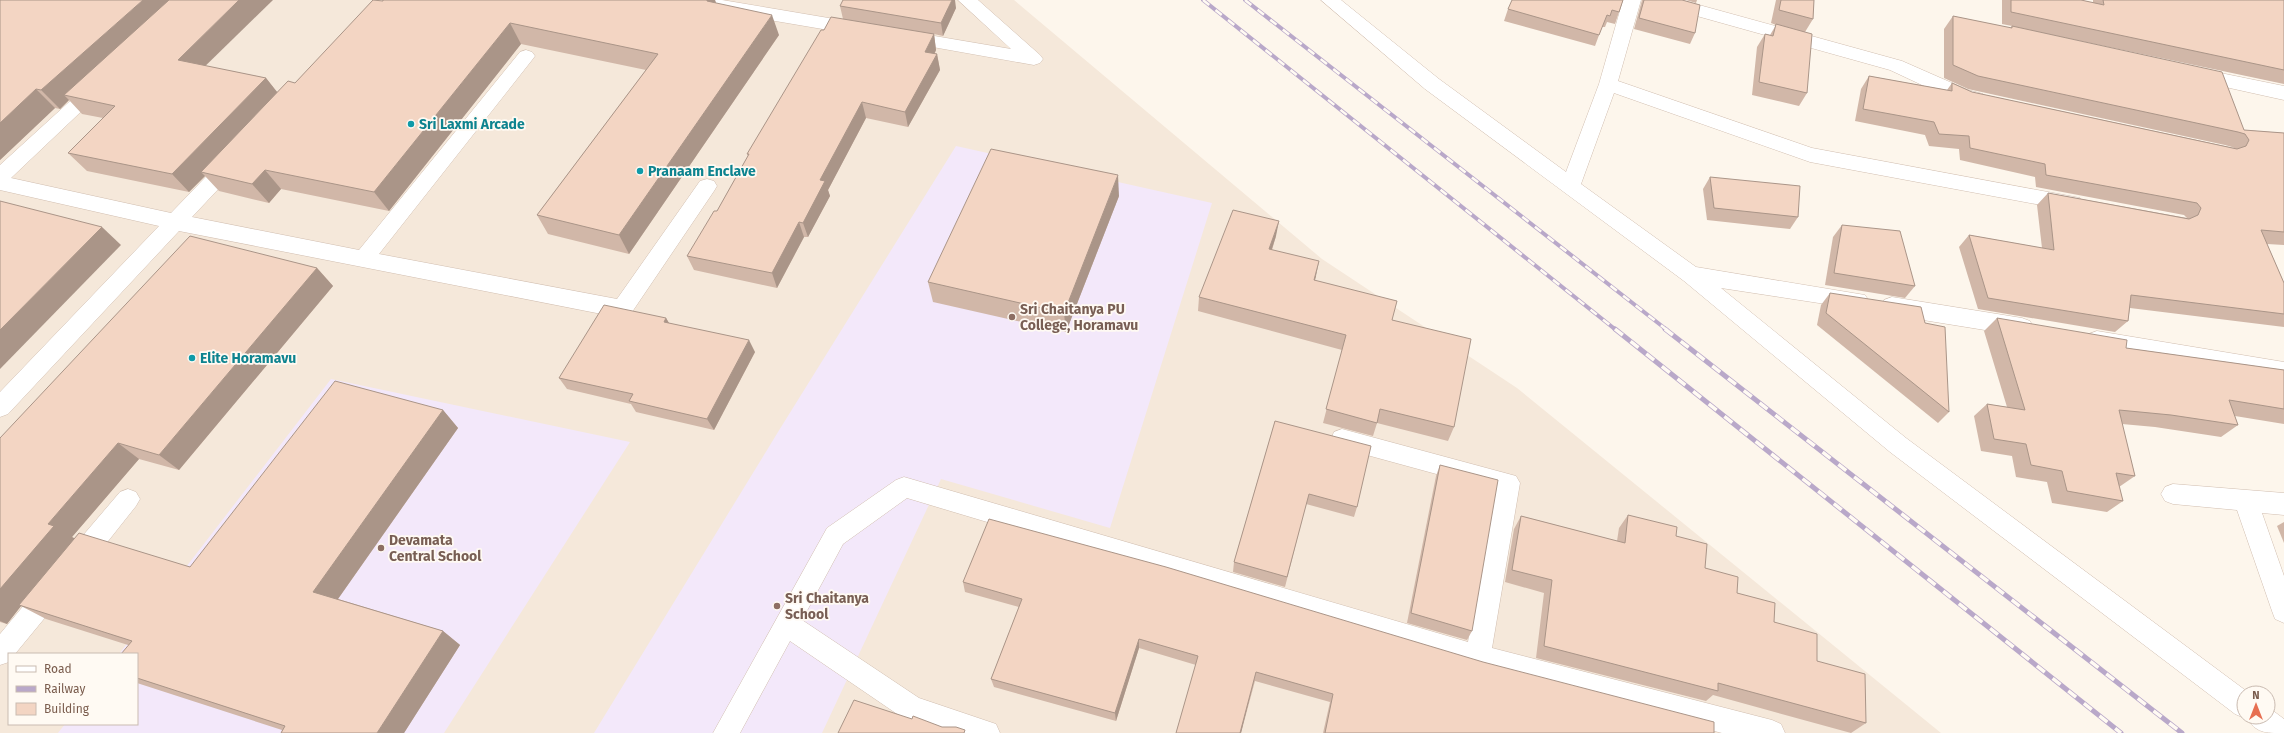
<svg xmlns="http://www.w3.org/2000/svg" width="2284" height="733" font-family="'Fira Sans',sans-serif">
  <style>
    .residential { fill: #f5e8da; fill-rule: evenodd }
    .education { fill: #f3e8fa }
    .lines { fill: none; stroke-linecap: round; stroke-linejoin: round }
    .minor-casing { stroke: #d1beb0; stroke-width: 1 }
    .minor { fill: #fff; fill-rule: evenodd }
    .rail-far1-casing { stroke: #b9a8c9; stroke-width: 4 }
    .rail-casing { stroke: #b9a8c9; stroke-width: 5 }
    .rail-far1 { stroke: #fffaf3; stroke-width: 2.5; stroke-dasharray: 8; stroke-linecap: butt }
    .rail { stroke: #fffaf3; stroke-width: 3.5; stroke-dasharray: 10; stroke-linecap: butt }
    .wall { fill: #d1b7a8 }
    .shaded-wall { fill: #aa9588 }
    .building { fill: #f3d5c3; stroke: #aa9588 }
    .culture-dot { fill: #0f9aa8; stroke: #fffaf3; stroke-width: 1.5 }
    .education-dot { fill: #8d6e63; stroke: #fffaf3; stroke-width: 1.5 }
    .labels { text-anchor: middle; stroke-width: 3.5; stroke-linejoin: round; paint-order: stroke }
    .culture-label { font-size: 14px; font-weight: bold; fill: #0d838f; stroke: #fffaf3; text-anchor: start }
    .education-label { font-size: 14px; font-weight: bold; fill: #785e54; stroke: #fffaf3; text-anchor: start }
  </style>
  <rect width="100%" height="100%" fill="#fdf6ec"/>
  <path class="residential" d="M0,0h1014l308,259 195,129 424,345h-1941zM9,654h128v70h-128z"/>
  <g class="education">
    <path d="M956,146l256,57 -102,325 -169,-49 -119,254h-228l184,-301z"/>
    <path d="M331,379l299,63 -186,291h-386l7,-9h72v-70h-18z"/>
  </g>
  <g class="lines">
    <defs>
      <g id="minor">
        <path d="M678,0h44l136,23 6,2 3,4 -3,4 -6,2 -171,-29 -6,-2z"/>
        <path d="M958,0h20l62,55 3,4 -3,4 -6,2 -135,-24 -3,-4 3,-4 6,-2 106,18z"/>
        <path d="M1321,0h20l98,79 127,93 33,-88 24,-84h18l-23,81 194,67 268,50 3,5 -3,5 -7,3 -263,-49 -196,-69 -33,91 115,83 169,28 4,6 -4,6 -7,2 -137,-21 185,150 343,255h-5v24h2l-2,1 -9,-4 -345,-262 -206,-171 -259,-192z"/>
        <path d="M1651,0h30l221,61 66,29 15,4 2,5 -2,5 -7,2 -20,-5 -66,-31 -236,-66z"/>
        <path d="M526,50l6,2 3,4 -3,4 -153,194 238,45 83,-118 7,-2 7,2 3,5 -3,5 -84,124 -8,3 -443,-87 -171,183 -8,3v-25l159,-166 -159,-36v-25l91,-83 7,-2 7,2 2,5 -96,91 160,35 54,-56 7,-2 7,2 3,5 -3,5 -47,50 167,33 161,-198z"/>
        <path d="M2196,68l88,18v14l-95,-21 -2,-5 2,-5z"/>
        <path d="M1892,297l130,21 8,3 3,6 -3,6 -8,3 -130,-21 -8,-3 -3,-6 3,-6z"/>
        <path d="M2097,331l187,31v18l-187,-31 -8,-3 -3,-6 3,-6z"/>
        <path d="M1342,429l174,47 4,7 -28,165 280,72 9,4 4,9h-63l-244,-64 -571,-171 -64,46 -41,76 117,78 77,26 4,9h-54l-43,-15 -113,-77 -50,92h-27l114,-205 69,-48 8,-3 564,165 27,-152 -161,-44 -3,-7 3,-7z"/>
        <path d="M2173,484l111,9v22l-22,-2 22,63v47l-9,-4 -3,-8 -35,-101 -64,-6 -8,-3 -4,-7 4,-7z"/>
        <path d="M128,489l8,3 4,7 -4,7 -50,63 -9,3 -9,-3 -3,-8 3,-8 52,-61z"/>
        <path d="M53,578l9,3 3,8 -3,8 -47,57h-6v8l-9,3v-31l44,-53z"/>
        <path d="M2268,707l16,12v14c-19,0 -29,0 -37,-16h21z"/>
      </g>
    </defs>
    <use href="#minor" class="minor-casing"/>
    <use href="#minor" class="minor"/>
    <defs>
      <g id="rail-far1">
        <path d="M1203,0l413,330"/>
        <path d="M1245,0l422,330"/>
      </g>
      <g id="rail">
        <path d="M1615,329l506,404"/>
        <path d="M1665,329l517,404"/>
      </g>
    </defs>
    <use href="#rail-far1" class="rail-far1-casing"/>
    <use href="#rail" class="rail-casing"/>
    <use href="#rail-far1" class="rail-far1"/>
    <use href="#rail" class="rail"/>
  </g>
  <g class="wall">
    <path d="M0,0l206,66 60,12 11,14 18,-9 88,-83h332l1,3 63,32 -150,219 -81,-20 -11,-19 109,-145 -125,-26 -132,167 -108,-22 -12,14 -50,-12 -14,-15 -16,16 -102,-21 -19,-18 35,-35 -21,-4 -13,-14 -9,9 -5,-1 -55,52z"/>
    <path d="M1623,0l-8,24 -8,-2 -2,5h-3l-7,19 -91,-25 4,-12z"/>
    <path d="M1642,0h40l13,33 -5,11 -56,-15z"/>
    <path d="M1686,0h11l-1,3z"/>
    <path d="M1776,0h38l-1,19 -8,13 2,61 -8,13 -47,-11 5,-48 8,-13 5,1 6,-10 -5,-2z"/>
    <path d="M2002,0h79l12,3v-3h191v84l-270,-57 230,103 40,3v112l-17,-1 17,39v44l-154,-19 -2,13 -13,11 -137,-23 -19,-62 10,-12 73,13 -5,-43 11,-12 139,25 -3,-3 -148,-28 -1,-10 -75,-17 -1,-11 -30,-3 -4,-11 -70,-14 6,-32 8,-13 78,14 5,-7 20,9 262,56 -2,-1 -7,-2 -257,-56 -24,-11v-49l9,-13 57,12 2,-2 -10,-2z"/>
    <path d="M840,6l116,2 -13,28 -9,-2 2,16 -1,3 2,1 3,16 -32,57 -42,-9 -38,72 2,6 -22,41h-4l-27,51 -83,-18 -7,-14 30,-45 31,-55 -1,-2 77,-124 19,-11z"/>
    <path d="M1710,177l88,40 -8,12 -83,-9 -4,-31z"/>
    <path d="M1119,196l-53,136 -133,-30 -5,-20z"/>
    <path d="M1842,225l73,61 -10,12 -80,-13 8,-48z"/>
    <path d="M1276,236l-4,14 44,26 -1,4 77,40 62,107 -6,14 -71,-18 -4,13 -50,-13 19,-73 -144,-39 1,-14z"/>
    <path d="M317,268l16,18 -154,184 -40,-11 -67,78 2,1 116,29 253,-157 15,18 -120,171 105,32 17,14 -56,88h-123l1,-3 -145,-47v-29l-9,-9 -82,-26 -25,-13 -14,18 -7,-2v-184z"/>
    <path d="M1830,293l119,119 -11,11 -121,-98 4,-20z"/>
    <path d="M666,318l3,5 86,29 -41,78 -78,-18 -5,-8 -64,-15 -8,-11z"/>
    <path d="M1997,318l129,30 158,22v54l-49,-8 3,9 -17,12 -66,-10 -33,-3 13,52 -16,11 4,14 -16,11 -55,-9 -5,-21 -31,-5 -4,-21 -31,-5 -7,-35 13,-12 20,3 -23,-76z"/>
    <path d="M1275,421l82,86 -3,10 -48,-13 -21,83 -52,-15 1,-10z"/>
    <path d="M1440,465l32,166 -5,9 -60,-17 29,-147z"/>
    <path d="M1628,515l48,21 29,32 69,54 43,39 49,62 -15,10 -138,-38 -7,6 -170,-43 8,-65 -39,-11 9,-53 7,-13 96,25 2,-13z"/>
    <path d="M2284,522v21l-7,-17z"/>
    <path d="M963,582l751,151h-391l7,-31 -75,-21 -14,52h-65l20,-68 -57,-17 -23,73 -122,-34 -3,-8 28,-72 -54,-15z"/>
  </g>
  <g class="shaded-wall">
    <path d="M143,0h37l-116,95 5,5 -9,9 -19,-19z"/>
    <path d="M239,0h34l-80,78 -15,-18z"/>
    <path d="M707,0h8l4,13 -12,-12z"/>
    <path d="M952,0h3l1,8 -13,28 -2,-13z"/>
    <path d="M772,15l7,20 -150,219 -10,-19z"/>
    <path d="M510,23l11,21 -132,167 -15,-19z"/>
    <path d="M934,34l2,16 -8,17 -3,-15z"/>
    <path d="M937,54l3,16 -32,57 -3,-15z"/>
    <path d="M266,78l15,19 -80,75 4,4 -16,16 -17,-18z"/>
    <path d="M36,89l19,19 -55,52v-37z"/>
    <path d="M862,102l4,16 -38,72 2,6 -22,41 -5,-14 17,-43z"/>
    <path d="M265,170l16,19 -12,14 -17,-19z"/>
    <path d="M1118,175l1,21 -53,136 -2,-19z"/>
    <path d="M1279,221l-3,15 -9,28 2,-15z"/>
    <path d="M799,222l5,15 -27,51 -5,-15z"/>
    <path d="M102,227l19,18 -121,124v-39z"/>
    <path d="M1319,261l-3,15 -5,18 3,-14z"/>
    <path d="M317,268l16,18 -154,184 -20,-15z"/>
    <path d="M666,318l7,12 -9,-8z"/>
    <path d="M749,340l6,12 -41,78 -7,-11z"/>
    <path d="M443,410l15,18 -125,178 -20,-14z"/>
    <path d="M118,443l21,16 -67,78 5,3 -58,65 2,1 -14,18 -7,-3v-32l48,-65z"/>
    <path d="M443,631l17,14 -56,88h-27z"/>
    <path d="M1139,639v9l-23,73 -1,-8z"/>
    <path d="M1256,672l-15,61h-1z"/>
  </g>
  <g class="building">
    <path d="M0,0h143l-102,90 -5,-1 -36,34z"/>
    <path d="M169,0h70l-61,60 88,18 -94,96 -104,-21 47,-47 -51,-11z"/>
    <path d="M373,0l10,1v-1h324v1l65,14 -153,220 -82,-20 121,-161 -148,-31 -136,169 -109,-22 -13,14 -51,-12 87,-91 7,2z"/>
    <path d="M843,0h109l-11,23 -101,-17z"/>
    <path d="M1512,0h111l-4,12 -7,-2 -2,6 -3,-1 -8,20 -91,-26z"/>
    <path d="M1644,0h38l18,5 -5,28 -56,-15z"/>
    <path d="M1781,0h33l-1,19 -34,-9z"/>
    <path d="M2011,0h70l23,5 -1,-5h181v70l-273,-58z"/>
    <path d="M1953,16l59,12v-2l210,46 22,58 40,3v99l-23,-2 23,53v31l-153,-19 -3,26 -140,-23 -19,-63 85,15 -6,-57 141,26 9,-4 3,-7 -4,-5 -151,-28 -1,-11 -75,-16 -1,-12 -30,-2 -5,-12 -71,-13 6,-33 83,15v-8l20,9 265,57 9,-3 3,-6 -4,-6 -7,-2 -260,-56 -25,-11z"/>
    <path d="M831,17l103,17 -9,18 12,2 -32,58 -43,-10 -42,78 5,1 -22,42 -4,-1 -27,51 -85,-17 27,-45h3l32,-57h-2l74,-124h3z"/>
    <path d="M1776,24l36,10 -5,59 -48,-11 6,-48 8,2z"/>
    <path d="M991,149l127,26 -54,138 -136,-31z"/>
    <path d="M1710,177l90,9 -2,31 -84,-9z"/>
    <path d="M0,201l102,26 -102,103z"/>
    <path d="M1233,210l46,11 -10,28 50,12 -5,19 83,21 -5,19 79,19 -17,88 -74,-18 -3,14 -51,-14 20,-74 -147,-38z"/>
    <path d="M1842,225l58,6 15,55 -81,-13z"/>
    <path d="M190,236l127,32 -158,187 -41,-12 -70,81 6,2 -54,63v-151z"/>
    <path d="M1830,293l91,14 4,16 20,4 4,85 -123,-99z"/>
    <path d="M604,305l62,13 -2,4 85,18 -42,79 -78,-18 4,-7 -74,-16z"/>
    <path d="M1997,318l130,22 -1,8 158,22v39l-55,-9 9,25 -67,-10 -52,-5 16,66 -19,-3 7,28 -56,-10 -5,-20 -31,-6 -5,-21 -32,-5 -7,-35 38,6z"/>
    <path d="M335,381l108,29 -130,182 130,39 -66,102h-96l4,-7 -148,-48v-24h-16l11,-13 -113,-36 60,-72 111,34z"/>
    <path d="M1275,421l96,25 -14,61 -48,-13 -22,83 -53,-15z"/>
    <path d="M1440,465l58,15 -26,151 -61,-18z"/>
    <path d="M1628,515l49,12 -1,9 31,8 -2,24 33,9 -1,16 38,10 -1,19 43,12v27l48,13 1,49 -148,-40v8l-174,-45 8,-66 -40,-10 9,-54 104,27z"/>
    <path d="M989,519l177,48 317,95 231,60v11h-389l8,-39 -77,-22 -16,61h-64l22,-77 -59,-17 -24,74 -124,-34 31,-80 -59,-17z"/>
    <path d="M854,700l58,19 1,-3 29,11h14l9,3 -1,3h-126z"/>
  </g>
  <g class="culture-dot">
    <circle cx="411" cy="124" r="4"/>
    <circle cx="640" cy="171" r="4"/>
    <circle cx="192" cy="358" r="4"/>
  </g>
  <g class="education-dot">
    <circle cx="1012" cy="317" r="4"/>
    <circle cx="381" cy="548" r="4"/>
    <circle cx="777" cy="606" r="4"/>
  </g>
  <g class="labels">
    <g class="culture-label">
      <text x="419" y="129">Sri Laxmi Arcade</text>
      <text x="648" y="176">Pranaam Enclave</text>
      <text x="200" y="363">Elite Horamavu</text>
    </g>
    <g class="education-label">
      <text x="1020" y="314">Sri Chaitanya PU<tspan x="1020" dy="16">College, Horamavu</tspan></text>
      <text x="389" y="545">Devamata<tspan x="389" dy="16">Central School</tspan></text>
      <text x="785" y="603">Sri Chaitanya<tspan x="785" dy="16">School</tspan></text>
    </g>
  </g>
  <rect x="8" y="653" width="130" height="72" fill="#fffaf3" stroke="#cabbb1"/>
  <rect x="16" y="666" width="20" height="6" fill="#ffffff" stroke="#cabbb1"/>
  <text x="44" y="673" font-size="12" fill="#7a5c4d">Road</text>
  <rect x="16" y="686" width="20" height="6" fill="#b9a8c9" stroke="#cabbb1"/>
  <text x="44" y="693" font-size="12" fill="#7a5c4d">Railway</text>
  <rect x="16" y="703" width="20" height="12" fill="#f3d5c3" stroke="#cabbb1"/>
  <text x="44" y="713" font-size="12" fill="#7a5c4d">Building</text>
  <g transform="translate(2256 705)"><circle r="19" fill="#fffaf3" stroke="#cabbb1"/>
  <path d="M0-3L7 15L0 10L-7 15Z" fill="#e76f51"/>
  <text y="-6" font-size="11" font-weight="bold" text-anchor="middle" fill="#7a5c4d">N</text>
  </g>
</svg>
